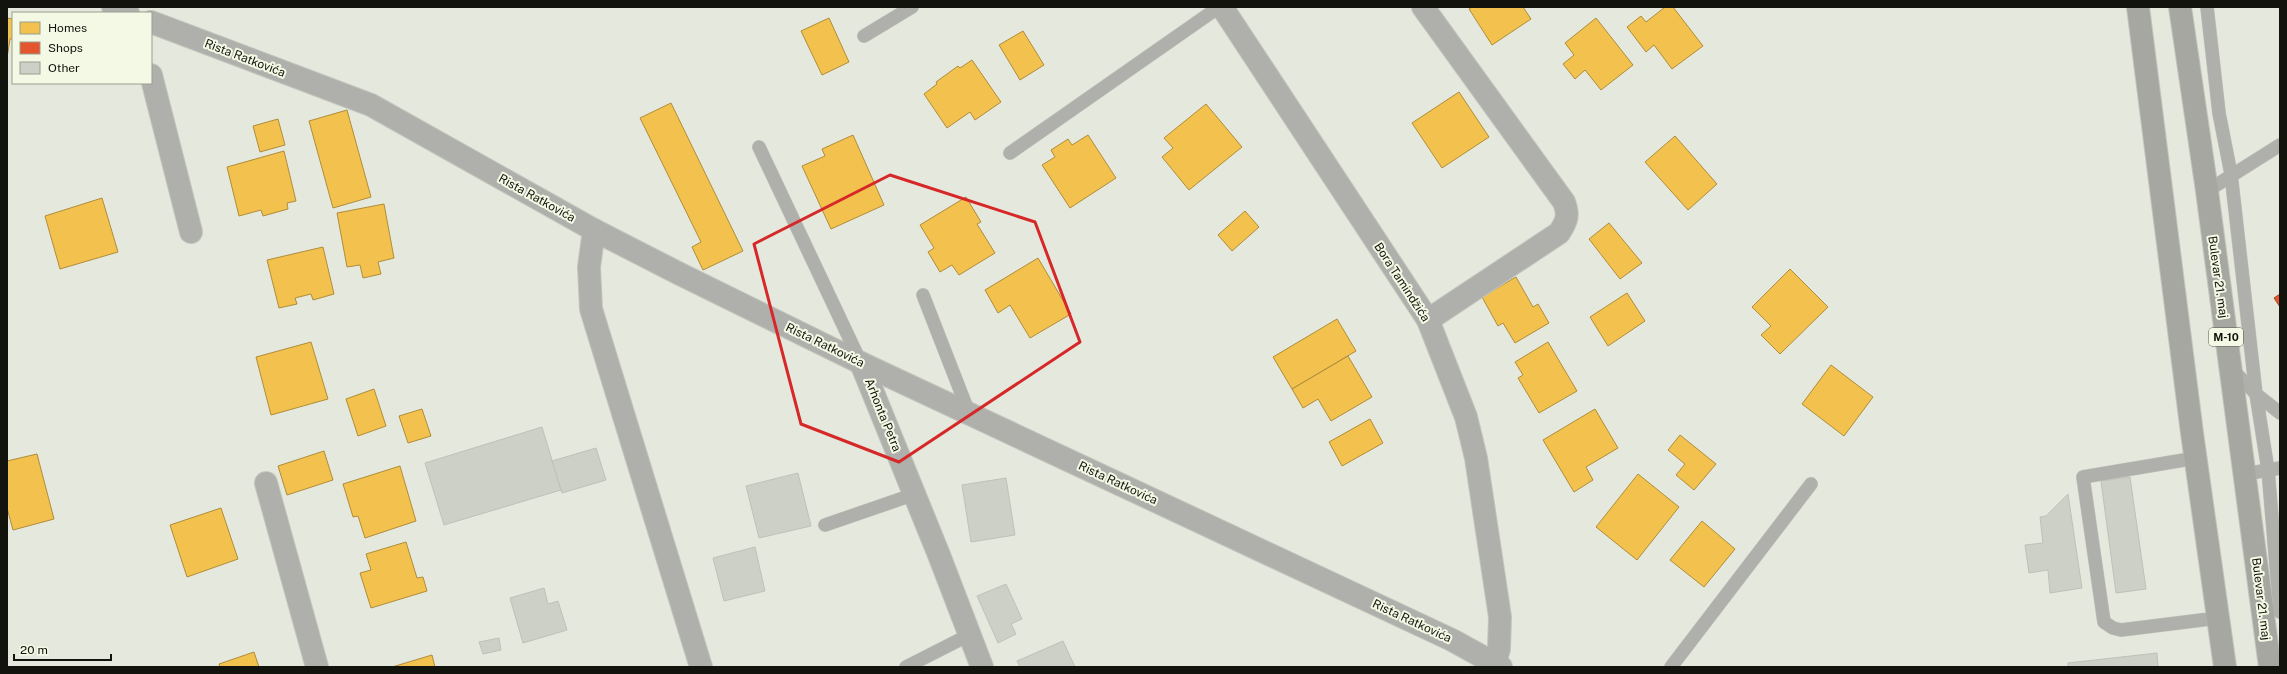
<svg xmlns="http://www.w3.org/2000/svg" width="2287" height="674" font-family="'Public Sans',sans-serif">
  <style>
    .homes { fill: #f2c14e; stroke: #af8d3a }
    .shops { fill: #e4572e; stroke: #a54324 }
    .building { fill: #cdd0c7; stroke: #bec1b8 }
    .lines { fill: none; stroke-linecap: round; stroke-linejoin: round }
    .service-casing { stroke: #c2c5bc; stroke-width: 14 }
    .minor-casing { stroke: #c2c5bc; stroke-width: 24 }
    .primary-casing { stroke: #c2c5bc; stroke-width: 24 }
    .service { stroke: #afb0ac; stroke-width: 13 }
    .minor { stroke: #afb0ac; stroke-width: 22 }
    .primary { stroke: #a7a7a2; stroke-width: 22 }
    .marked { fill: none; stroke: #d62828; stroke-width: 3; stroke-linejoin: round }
    .labels { text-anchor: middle; stroke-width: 4; stroke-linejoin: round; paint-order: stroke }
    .shield { fill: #f4f9e5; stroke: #56584d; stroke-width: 1 }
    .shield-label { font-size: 11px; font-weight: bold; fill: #12130c }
    .street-label { font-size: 12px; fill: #12130c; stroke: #f4f9e5 }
  </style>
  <rect width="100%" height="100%" fill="#e5e8dc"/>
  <g class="homes">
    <path d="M1472,7h51l8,12 -39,26 -23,-36z"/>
    <path d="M1665,7h8l30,39 -31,23 -18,-24 -8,7 -19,-25 14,-11 5,6z"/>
    <path d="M7,18l6,1v20h-3l-3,19z"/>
    <path d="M829,18l20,44 -27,13 -21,-44z"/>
    <path d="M1596,18l37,47 -32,25 -16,-20 -10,9 -12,-15 11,-9 -9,-12z"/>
    <path d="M1023,31l21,34 -24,15 -21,-35z"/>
    <path d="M972,60l29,42 -26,18 -5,-8 -23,16 -23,-34 13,-10 -1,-2 22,-16 2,2z"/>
    <path d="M1459,92l30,45 -47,31 -30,-45z"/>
    <path d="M671,103l72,148 -40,19 -11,-23 9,-5 -61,-124z"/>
    <path d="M1206,104l36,43 -53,43 -27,-33 11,-9 -9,-10z"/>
    <path d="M347,110l24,87 -38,11 -24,-87z"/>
    <path d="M278,119l7,26 -25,7 -7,-26z"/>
    <path d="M853,135l31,70 -53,24 -29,-63 23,-10 -3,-7z"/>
    <path d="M1088,135l28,43 -46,30 -28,-43 13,-8 -4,-7 17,-11 4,6z"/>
    <path d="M1675,136l42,48 -29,26 -43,-48z"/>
    <path d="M284,151l12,50 -9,2 1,6 -25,7 -2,-6 -22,6 -12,-49z"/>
    <path d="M966,197l15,25 -4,2 18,29 -36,22 -7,-10 -12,7 -12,-20 6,-4 -14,-23z"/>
    <path d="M102,198l16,54 -58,17 -15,-53z"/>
    <path d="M384,204l10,54 -16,4 3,12 -18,4 -3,-13 -13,2 -10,-54z"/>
    <path d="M1245,211l14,16 -27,24 -14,-16z"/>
    <path d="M1609,223l33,40 -22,16 -31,-40z"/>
    <path d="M323,247l11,47 -21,6 -2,-6 -16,4 2,6 -18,4 -12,-48z"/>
    <path d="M1038,258l33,56 -41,24 -20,-33 -12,8 -13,-23z"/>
    <path d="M1790,269l38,38 -48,47 -19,-19 10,-9 -19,-19z"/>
    <path d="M1516,277l17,30 5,-3 11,19 -34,20 -12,-20 -5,3 -16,-29z"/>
    <path d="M1627,293l18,28 -37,25 -18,-29z"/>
    <path d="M1337,319l19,32 -64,38 -19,-32z"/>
    <path d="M311,342l17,57 -57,16 -15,-58z"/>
    <path d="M1548,342l29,49 -38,22 -21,-35 5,-3 -8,-13z"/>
    <path d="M1348,356l24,41 -41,24 -13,-22 -15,9 -11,-19z"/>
    <path d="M1831,365l42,32 -29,39 -42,-32z"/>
    <path d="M374,389l12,37 -28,10 -12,-37z"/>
    <path d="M422,409l9,27 -23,7 -9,-27z"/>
    <path d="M1595,409l23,39 -32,19 7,13 -19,12 -31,-52z"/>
    <path d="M1370,419l13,24 -41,23 -13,-24z"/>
    <path d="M1680,435l36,29 -22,26 -18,-15 9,-11 -17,-14z"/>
    <path d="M324,451l9,29 -46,15 -9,-29z"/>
    <path d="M37,454l17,65 -41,11 -6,-22v-47z"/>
    <path d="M400,466l16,55 -51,17 -7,-22 -5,1 -10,-33z"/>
    <path d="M1638,474l41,33 -42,53 -41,-33z"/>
    <path d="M221,508l17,51 -51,18 -17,-52z"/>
    <path d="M1702,521l33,28 -31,38 -34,-27z"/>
    <path d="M406,542l11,36 6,-1 4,14 -56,17 -11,-35 11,-3 -5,-16z"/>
    <path d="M254,652l5,15h-39l-1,-3z"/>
    <path d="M432,655l3,12h-43z"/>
  </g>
  <path class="shops" d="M2280,294v13l-6,-9z"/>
  <g class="building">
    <path d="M542,427l19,63 -117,35 -19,-62z"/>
    <path d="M596,448l10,32 -44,13 -10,-32z"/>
    <path d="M798,473l13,53 -52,12 -13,-52z"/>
    <path d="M2130,477l16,112 -30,4 -15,-112z"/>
    <path d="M1006,478l9,57 -44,7 -9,-57z"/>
    <path d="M2068,494l14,94 -32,5 -2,-23 -19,3 -4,-28 18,-2 -3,-26 6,-1z"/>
    <path d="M755,547l10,44 -41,10 -11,-43z"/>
    <path d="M1006,584l16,35 -11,5 5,10 -18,9 -21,-47z"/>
    <path d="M544,588l4,16 10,-3 9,29 -44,13 -13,-45z"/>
    <path d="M499,638l2,12 -18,4 -4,-12z"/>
    <path d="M1063,641l12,26h-55l-3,-6z"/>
    <path d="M2157,653l1,14h-90v-4z"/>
  </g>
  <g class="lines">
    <defs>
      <g id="service">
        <path d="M2207,7l12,106 12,61 25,220 12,76 12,142"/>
        <path d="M864,36l48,-29"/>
        <path d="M759,147l102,216"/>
        <path d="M1010,153l209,-146"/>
        <path d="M2207,191l73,-46"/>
        <path d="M923,295l46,118"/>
        <path d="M2231,368l25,26 24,19"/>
        <path d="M2196,458l-113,19 21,145 9,6 8,2 97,-12"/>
        <path d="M2245,474l35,-6"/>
        <path d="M825,525l90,-31"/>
        <path d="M906,667l63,-32"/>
        <path d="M1671,667l140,-183"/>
      </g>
      <g id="minor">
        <path d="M113,7l15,6"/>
        <path d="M1222,7l206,313 38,97 10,41 24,159 -1,32 -4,14"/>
        <path d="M1423,7l141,195c5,13 3,19 -5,31l-131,87"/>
        <path d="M151,22l220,83 223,125 86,44 181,89 591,277 49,27"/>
        <path d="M151,75l40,157"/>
        <path d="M594,230l-5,37 2,42 110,358"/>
        <path d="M861,363l78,192 43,112"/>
        <path d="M266,483l51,184"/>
      </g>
      <g id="primary">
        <path d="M2138,7l54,426 33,234"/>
        <path d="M2180,7l27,184 63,476"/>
      </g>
    </defs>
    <use href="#service" class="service-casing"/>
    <use href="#minor" class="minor-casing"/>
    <use href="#primary" class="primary-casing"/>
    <use href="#service" class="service"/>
    <use href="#minor" class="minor"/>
    <use href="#primary" class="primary"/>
  </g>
  <path class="marked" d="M890,175l145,47 45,120 -181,120 -98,-38 -47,-180z"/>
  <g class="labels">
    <rect class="shield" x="2209" y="328" width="34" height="18" rx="3"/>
    <g class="shield-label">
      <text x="2226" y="341">M-10</text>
    </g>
    <g class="street-label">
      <text transform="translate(245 58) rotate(21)" y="4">Rista Ratkovića</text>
      <text transform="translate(537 198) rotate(29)" y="4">Rista Ratkovića</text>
      <text transform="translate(2218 277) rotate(82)" y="4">Bulevar 21. maj</text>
      <text transform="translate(1402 282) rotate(57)" y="4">Bora Tamindžića</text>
      <text transform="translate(825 345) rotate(26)" y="4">Rista Ratkovića</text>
      <text transform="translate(883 415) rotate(68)" y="4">Arhonta Petra</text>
      <text transform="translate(1118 483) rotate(25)" y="4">Rista Ratkovića</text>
      <text transform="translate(2261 599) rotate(83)" y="4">Bulevar 21. maj</text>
      <text transform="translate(1412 621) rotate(25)" y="4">Rista Ratkovića</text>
    </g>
  </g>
  <rect width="2287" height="674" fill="none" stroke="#12130c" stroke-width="16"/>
  <rect x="12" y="12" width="140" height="72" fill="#f4f9e5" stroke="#9a9d8e"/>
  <rect x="20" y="22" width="20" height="12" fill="#f2c14e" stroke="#9a9d8e"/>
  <text x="48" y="32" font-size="12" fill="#12130c">Homes</text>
  <rect x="20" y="42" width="20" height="12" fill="#e4572e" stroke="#9a9d8e"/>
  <text x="48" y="52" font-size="12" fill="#12130c">Shops</text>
  <rect x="20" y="62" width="20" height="12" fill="#cdd0c7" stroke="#9a9d8e"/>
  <text x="48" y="72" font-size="12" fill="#12130c">Other</text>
  <path d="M14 654v6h97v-6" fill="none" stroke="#12130c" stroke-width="2"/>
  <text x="20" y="654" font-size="12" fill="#12130c" stroke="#f4f9e5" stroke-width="3" paint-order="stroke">20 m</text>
</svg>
